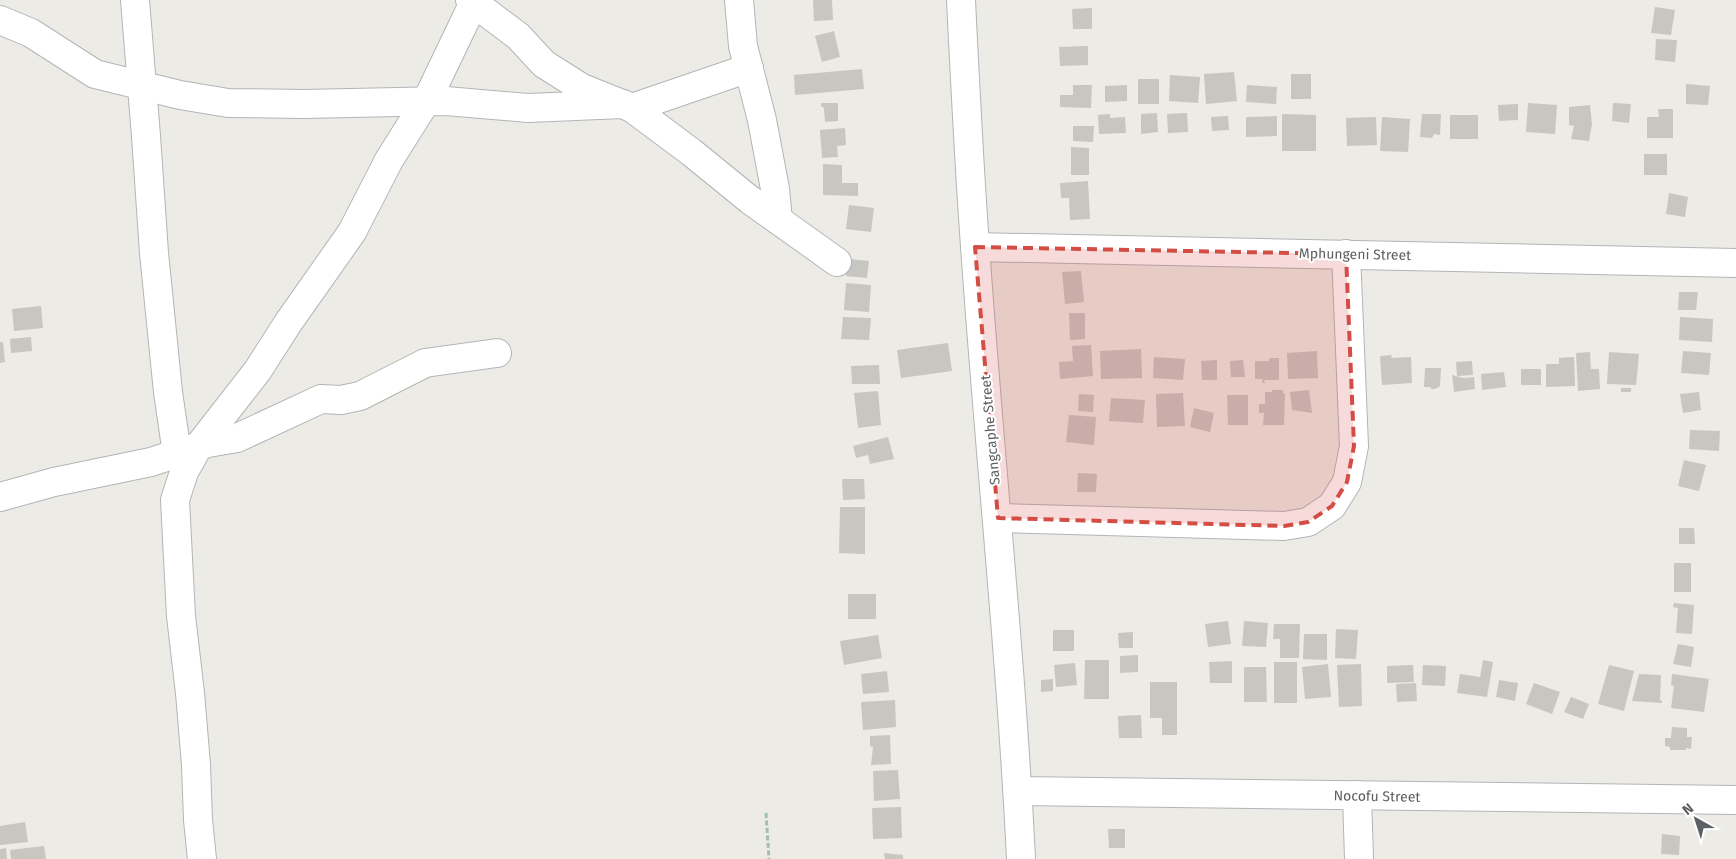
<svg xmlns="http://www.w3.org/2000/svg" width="1736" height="859" font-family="'Fira Sans',sans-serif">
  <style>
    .building { fill: #c8c6c1 }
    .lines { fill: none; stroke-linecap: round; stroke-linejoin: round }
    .minor-casing { stroke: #b2b5b8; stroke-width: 30 }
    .path { stroke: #9ec1a8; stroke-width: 3; stroke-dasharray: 5 2.5; stroke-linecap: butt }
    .minor { stroke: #fff; stroke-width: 28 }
    .marked { fill: #d34d45; fill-opacity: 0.2; stroke: #d34d45; stroke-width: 4; stroke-dasharray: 10 6; stroke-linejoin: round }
    .labels { text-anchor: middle; stroke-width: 4; stroke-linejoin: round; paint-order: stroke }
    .street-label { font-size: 14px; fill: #5c6063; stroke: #fff }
  </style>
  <rect width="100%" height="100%" fill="#edebe5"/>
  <g class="building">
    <path d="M813,0h19l1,20 -19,1z"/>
    <path d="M1655,7l20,3 -4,25 -20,-2z"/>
    <path d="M1092,8v21h-19l-1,-20z"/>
    <path d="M834,31l6,26 -18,5 -7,-26z"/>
    <path d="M1656,39l21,1 -2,22 -20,-2z"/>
    <path d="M1088,46v19l-28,1 -1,-19z"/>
    <path d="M862,69l2,20 -69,6 -1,-20z"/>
    <path d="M1234,72l3,29 -31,3 -2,-30z"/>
    <rect x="1291" y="74" width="20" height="25"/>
    <path d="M1170,75l30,2 -2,26 -29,-2z"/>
    <rect x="1138" y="79" width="21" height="25"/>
    <path d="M1686,84l24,2 -2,19 -22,-1z"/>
    <path d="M1073,85h19l-1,23 -31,-1v-12h13z"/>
    <path d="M1127,85v16l-22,1v-16z"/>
    <path d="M1247,85l30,2 -1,17 -30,-2z"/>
    <path d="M821,103h17v18l-13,1 -1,-14 -3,-2z"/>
    <path d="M1528,103l29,2 -2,29 -29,-2z"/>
    <path d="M1613,103l18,1 -2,19 -17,-2z"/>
    <path d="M1518,104v16l-19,1 -1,-16z"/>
    <path d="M1590,105l2,19 -3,17 -18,-2 3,-13 -5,-1v-18z"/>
    <path d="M1658,109h15v29h-26v-21h12z"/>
    <path d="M1157,113l1,19 -17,2v-20z"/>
    <path d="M1187,113l1,19 -20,1 -1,-19z"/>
    <path d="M1110,114v4l15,-1 1,16 -27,1 -1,-19z"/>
    <path d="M1282,114l34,1v36h-34z"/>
    <path d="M1422,114h19l-1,21 -6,-1 -2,4 -12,-1z"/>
    <rect x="1450" y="115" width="28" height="24"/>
    <path d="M1228,116l1,14 -17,1 -1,-14z"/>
    <path d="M1277,116v20l-31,1v-20z"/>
    <path d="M1376,117l1,28 -30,1 -1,-28z"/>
    <path d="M1382,117l28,2 -2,33 -28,-1z"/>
    <path d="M1073,126h21l-1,16 -20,-1z"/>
    <path d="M845,128l1,17 -9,1 1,11 -16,1 -2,-28z"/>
    <path d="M1071,147l18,1v27h-18z"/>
    <rect x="1644" y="154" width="23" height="21"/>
    <path d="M823,164l19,1v18h16v13l-35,-1z"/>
    <path d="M1088,181l2,38 -20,1 -1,-22h-8l-1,-15z"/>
    <path d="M1669,193l19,4 -3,20 -19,-3z"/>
    <path d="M849,205l25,3 -3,24 -25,-3z"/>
    <path d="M848,259l21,2 -2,17 -21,-2z"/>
    <path d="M1081,271l3,31 -19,2 -3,-32z"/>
    <path d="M846,283l25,2 -2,27 -25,-2z"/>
    <path d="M1679,292h19l-2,18h-18z"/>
    <path d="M41,306l2,22 -29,3 -2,-22z"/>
    <path d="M1069,313h16v26l-15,1z"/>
    <path d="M843,317l28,1 -2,22 -28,-1z"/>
    <path d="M1680,317l33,2 -1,23 -33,-2z"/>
    <path d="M31,337l1,14 -21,2 -1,-14z"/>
    <path d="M0,342h3l2,20 -5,1z"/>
    <path d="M948,343l4,28 -51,7 -4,-28z"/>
    <path d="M1091,345l2,31 -33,3 -1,-17 14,-1 -1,-15z"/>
    <path d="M1141,349l1,29 -41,1 -1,-28z"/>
    <path d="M1317,351l1,27 -30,1 -1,-26z"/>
    <path d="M1683,351l28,2 -2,22 -28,-2z"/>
    <path d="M1590,352l1,17h8l1,20 -22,2 -2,-38z"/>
    <path d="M1609,352l30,2 -3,31 -29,-1z"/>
    <path d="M1392,355l-1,3 20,-1 1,26 -30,2 -2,-29z"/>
    <path d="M1154,357l31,2 -2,21 -30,-2z"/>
    <path d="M1574,357l1,29 -29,1v-23h13v-6z"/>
    <path d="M1270,358h9v22h-15l1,3h-3l1,-4h-8v-18h14z"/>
    <path d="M1217,360v20h-15l-1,-19z"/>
    <path d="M1243,360l2,17h-14l-1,-16z"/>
    <path d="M1472,361l1,14 -16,1 -1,-14z"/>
    <path d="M879,365l1,19h-28l-1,-18z"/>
    <path d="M1425,368h16l-1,18 -5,3h-4v-2h-7z"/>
    <rect x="1521" y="369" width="20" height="16"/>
    <path d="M1504,372l2,15 -24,3 -1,-16z"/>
    <path d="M1452,375l12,3 10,-1 1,12 -21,3z"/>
    <rect x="1621" y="388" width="10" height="4"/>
    <path d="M1272,390h11v3l2,1 -1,31h-21l1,-12h-5v-9h6v-12h7z"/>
    <path d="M1309,390l3,23 -20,-3 -2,-18z"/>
    <path d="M878,391l3,34 -23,3 -4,-35z"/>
    <path d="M1699,392l2,18 -18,3 -3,-19z"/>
    <path d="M1183,393l2,33 -28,1 -1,-33z"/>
    <path d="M1079,394l15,1 -1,17 -15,-1z"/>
    <path d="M1227,395h21v30h-20z"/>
    <path d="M1111,398l34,2 -2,23 -34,-2z"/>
    <path d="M1194,408l20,5 -4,19 -20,-5z"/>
    <path d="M1069,415l27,2 -2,28 -28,-3z"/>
    <path d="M1690,430l30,1 -1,20 -30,-2z"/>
    <path d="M888,437l6,22 -24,5 -2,-9 -12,3 -3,-12z"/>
    <path d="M1684,460l22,5 -7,26 -21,-5z"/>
    <path d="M1078,473l19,1 -1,18h-19z"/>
    <path d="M842,479h22l1,20 -22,1z"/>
    <path d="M840,507h25v47l-26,-1z"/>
    <path d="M1679,528h15l1,16h-16z"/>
    <rect x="1674" y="563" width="17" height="29"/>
    <rect x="848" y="594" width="28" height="25"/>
    <path d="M1674,603l20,2 -2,29 -16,-1 2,-25 -5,-1z"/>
    <path d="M1228,621l3,23 -23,3 -3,-23z"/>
    <path d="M1244,621l24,2 -2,24 -24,-1z"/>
    <path d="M1274,624h26l-1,34h-19v-19h-7z"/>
    <path d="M1336,629l22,1 -2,29 -21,-1z"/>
    <rect x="1053" y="630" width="21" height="21"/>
    <path d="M1133,632v16h-14l-1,-15z"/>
    <path d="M1304,634h23v26l-24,-1z"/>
    <path d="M878,635l4,23 -38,7 -4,-24z"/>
    <path d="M1678,644l16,3 -3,20 -18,-3z"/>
    <path d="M1138,655v17l-18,1v-17z"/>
    <path d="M1085,660h24v39h-25z"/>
    <path d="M1483,660l10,2 -6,35 -30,-4 3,-19 20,3z"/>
    <path d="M1232,661v22h-22l-1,-21z"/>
    <rect x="1274" y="662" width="23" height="41"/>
    <path d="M1075,663l2,22 -21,2 -2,-22z"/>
    <path d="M1328,664l3,33 -26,2 -3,-32z"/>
    <path d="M1361,664l1,42 -23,1 -2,-42z"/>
    <path d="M1413,665l1,17 -27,1v-17z"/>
    <path d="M1423,665l23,1 -1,20 -23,-1z"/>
    <path d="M1609,665l25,6 -10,40 -26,-7z"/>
    <path d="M1244,667h22l1,35h-23z"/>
    <path d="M887,671l2,21 -26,2 -2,-20z"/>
    <path d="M1639,674l22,1 -1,25 2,1v2l-30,-2z"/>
    <path d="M1672,674l37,5 -5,33 -33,-4 3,-22 -3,-1z"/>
    <path d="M1053,679v12l-12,1v-12z"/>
    <path d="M1499,680l19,3 -3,18 -19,-4z"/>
    <path d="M1150,682h27v53h-15v-17h-12z"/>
    <path d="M1416,683l1,18 -20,1 -1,-18z"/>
    <path d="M1534,683l26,9 -8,22 -26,-10z"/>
    <path d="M1571,697l18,7 -6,15 -19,-7z"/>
    <path d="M895,700l1,27 -33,3 -2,-28z"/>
    <path d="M1141,715l1,23h-23l-1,-22z"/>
    <path d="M1672,727l15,1v9h5l-1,12 -5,-1v2h-16v-3l-5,-1v-8h6z"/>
    <path d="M890,735l1,29 -20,1 2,-18 -3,-1v-10z"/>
    <path d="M898,770l2,29 -26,2 -1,-30z"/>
    <path d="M901,807l1,31 -29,1 -1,-31z"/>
    <path d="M25,822l3,20 -28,3v-19z"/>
    <path d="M1108,829h17v19h-16z"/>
    <path d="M1662,834l18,2 -1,19 -18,-1z"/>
    <path d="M44,846l2,13h-35l-1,-9z"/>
    <path d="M6,848l1,11h-7v-10z"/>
    <path d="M884,853l19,2v4h-18z"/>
  </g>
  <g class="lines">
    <defs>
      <g id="minor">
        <path d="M135,0l11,136 8,117 14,139 9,62"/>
        <path d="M470,0l48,36 26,28 38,24 50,20 59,44 59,48 87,62"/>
        <path d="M739,0l4,46 19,74 13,69 3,31"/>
        <path d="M961,0c4,82 8,164 14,246 14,205 36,408 46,613"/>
        <path d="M0,20l31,13 64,41 85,21 48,8 75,1 143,-3 82,7 95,-4"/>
        <path d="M632,108l117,-40"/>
        <path d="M975,247l761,16"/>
        <path d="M0,497l54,-15 97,-20 57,-19 29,-5 84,-39 20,1 19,-4 65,-33 72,-10"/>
        <path d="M998,518l286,8 24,-4 24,-16 15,-24 7,-36 -8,-192"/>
        <path d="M1018,791l718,9"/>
        <path d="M1357,795l2,64"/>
        <path d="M202,859l-4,-39 -2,-55 -6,-72 -9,-77 -6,-116 9,-28 14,-25 60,-77 30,-47 64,-91 37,-72 39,-62 47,-98"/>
      </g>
    </defs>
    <use href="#minor" class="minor-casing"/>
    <path class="path" d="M766,813l3,46"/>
    <use href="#minor" class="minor"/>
  </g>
  <path class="marked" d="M975,247l371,7 8,192 -7,36 -15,24 -24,16 -24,4 -286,-8z"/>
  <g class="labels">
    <g class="street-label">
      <text transform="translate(1355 254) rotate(1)" y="5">Mphungeni Street</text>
      <text transform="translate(990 430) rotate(-95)" y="5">Sangcaphe Street</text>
      <text transform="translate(1377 796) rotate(1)" y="5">Nocofu Street</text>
    </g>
  </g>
  <g transform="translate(1696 819) rotate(321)" stroke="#ffffff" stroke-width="4" paint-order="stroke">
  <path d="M0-4L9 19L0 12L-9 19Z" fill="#5c6063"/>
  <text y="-8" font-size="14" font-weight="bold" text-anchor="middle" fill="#5c6063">N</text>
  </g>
</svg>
